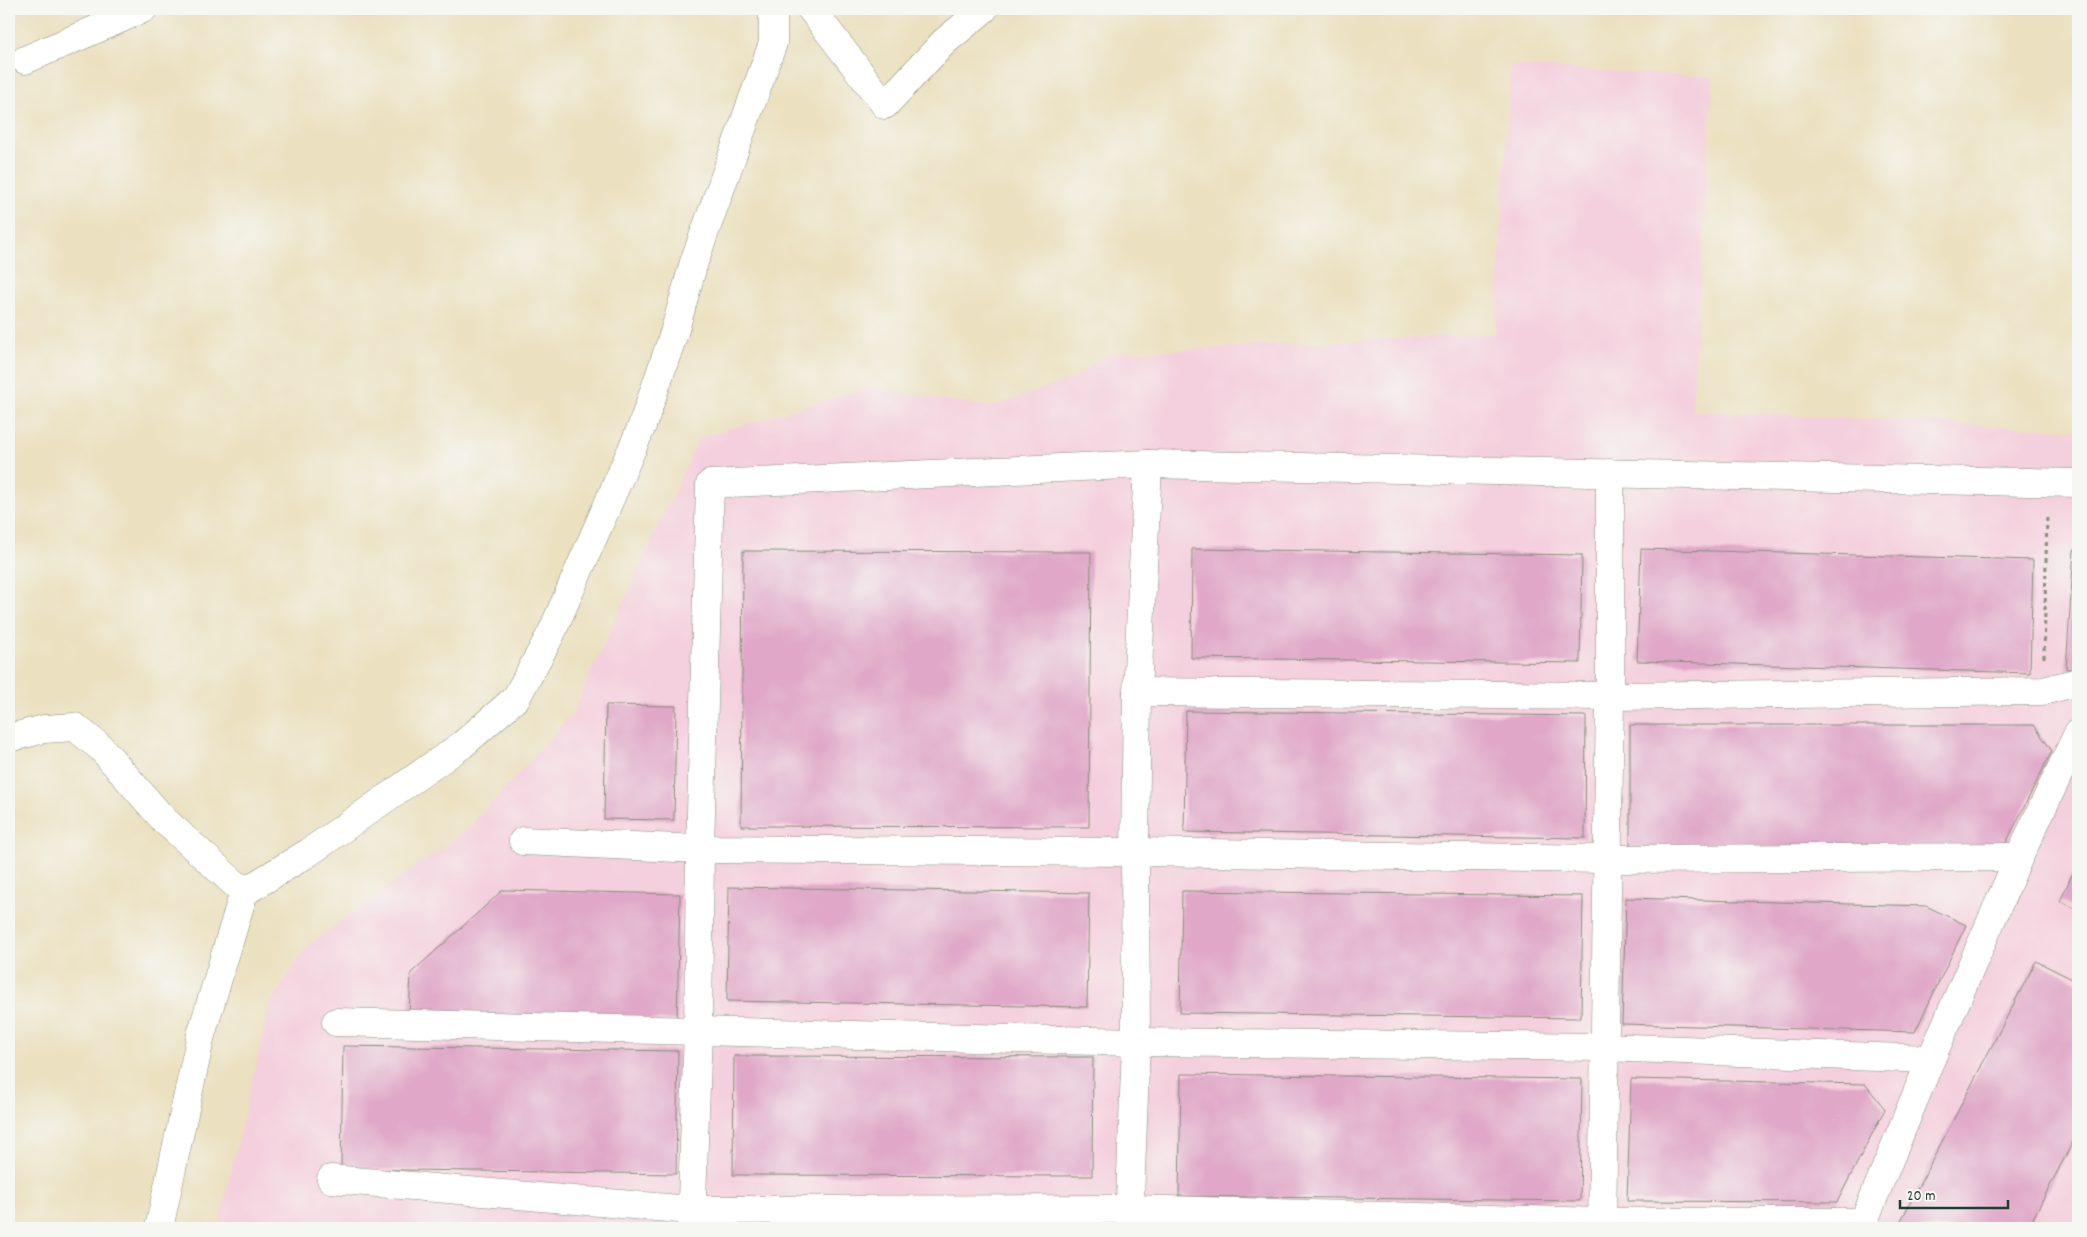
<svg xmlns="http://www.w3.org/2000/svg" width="2087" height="1237" font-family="Dekko,sans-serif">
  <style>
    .built { fill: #f4cfdd }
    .building { fill: #e0a7c8 }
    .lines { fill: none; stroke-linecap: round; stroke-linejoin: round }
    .minor-casing { stroke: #858e7a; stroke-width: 29 }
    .path { stroke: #858e7a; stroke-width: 3; stroke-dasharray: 4 4; stroke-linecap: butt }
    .minor { stroke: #fff; stroke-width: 28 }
  </style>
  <rect width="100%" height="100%" fill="#f6f6f2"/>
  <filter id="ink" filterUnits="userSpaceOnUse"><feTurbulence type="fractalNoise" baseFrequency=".02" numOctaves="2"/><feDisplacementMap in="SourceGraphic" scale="10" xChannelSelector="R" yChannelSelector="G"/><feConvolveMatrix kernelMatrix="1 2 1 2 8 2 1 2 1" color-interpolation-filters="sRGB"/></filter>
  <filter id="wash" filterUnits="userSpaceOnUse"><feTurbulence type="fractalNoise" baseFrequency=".0096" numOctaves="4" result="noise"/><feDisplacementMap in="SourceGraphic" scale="20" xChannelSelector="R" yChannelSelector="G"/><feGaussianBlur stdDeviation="1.12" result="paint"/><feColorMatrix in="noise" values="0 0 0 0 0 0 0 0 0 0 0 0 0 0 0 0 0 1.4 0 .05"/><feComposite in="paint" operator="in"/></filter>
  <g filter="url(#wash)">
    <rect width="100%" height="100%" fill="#ebe0bf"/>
    <path class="built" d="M1511,66l202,11 -21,334 386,19v790l-4,8h-1856l52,-224 37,-58 159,-115 106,-117 127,-276 169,-50 124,19 82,-29 34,-25 387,-19z"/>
    <g id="blocks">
      <g class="building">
        <path d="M1192,549l390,6 -2,108 -389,-5z"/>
        <path d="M1641,549l392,11 -3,113 -393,-12z"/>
        <path d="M2074,550h4v119h-12z"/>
        <path d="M743,551l348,1 -2,275 -348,-1z"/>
        <path d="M606,705l70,1 -2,114 -70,-1z"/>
        <path d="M1186,711l400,5 -1,122 -401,-6z"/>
        <path d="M1630,725h404l18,26 -48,96h-374z"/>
        <path d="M2078,862v48l-18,-9z"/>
        <path d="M729,887l360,6 -2,114 -360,-6z"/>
        <path d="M503,890l177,4 -3,126 -268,-5 2,-42z"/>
        <path d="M1182,891l401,5 -2,122 -401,-5z"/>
        <path d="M1626,898l300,8 40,19 -51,107 -293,-8z"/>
        <path d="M2036,961l42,21v150l-50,96h-131z"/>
        <path d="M343,1046l335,5 -2,123 -335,-5z"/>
        <path d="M734,1056l359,1 -1,119 -359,-1z"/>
        <path d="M1181,1074l401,5 -2,122 -401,-5z"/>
        <path d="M1631,1079l234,5 20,25 -48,93 -210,-1z"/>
      </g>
    </g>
  </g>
  <g filter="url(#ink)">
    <use href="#blocks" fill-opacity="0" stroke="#858e7a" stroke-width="1"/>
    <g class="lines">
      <defs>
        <g id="minor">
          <path d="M811,9l74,96 59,-63 40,-33"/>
          <path d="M25,60l118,-51"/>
          <path d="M1137,692l473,4 433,-5 35,-9"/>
          <path d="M9,738l35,-9 31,-2 26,21 63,72 80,72"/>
          <path d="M523,841l177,8 435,3 472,7 412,-2"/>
          <path d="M336,1022l800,20 467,5 328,12"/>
          <path d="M331,1179l360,31 440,-1 471,13h263"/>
          <path d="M1129,1227l7,-185 -1,-190 2,-160 11,-228"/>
          <path d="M159,1228l42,-193 43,-143 64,-39 154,-108 54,-47 35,-64 91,-208 32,-93 20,-71 79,-219v-34"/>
          <path d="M691,1228l7,-198 2,-181 10,-365 438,-20 930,19"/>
          <path d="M1602,1228l8,-532v-223"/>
          <path d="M1861,1228l70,-169 88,-202 59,-124"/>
        </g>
      </defs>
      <use href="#minor" class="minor-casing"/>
      <path class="path" d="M2044,658l3,-144"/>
      <use href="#minor" class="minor"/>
    </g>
  </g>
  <rect width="2087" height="1237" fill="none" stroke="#f6f6f2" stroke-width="30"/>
  <path d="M1900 1200v8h108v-8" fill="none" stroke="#1f3d34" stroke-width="2.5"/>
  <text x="1907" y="1200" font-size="15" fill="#1f3d34" stroke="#f6f6f2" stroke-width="4" paint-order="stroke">20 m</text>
</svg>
